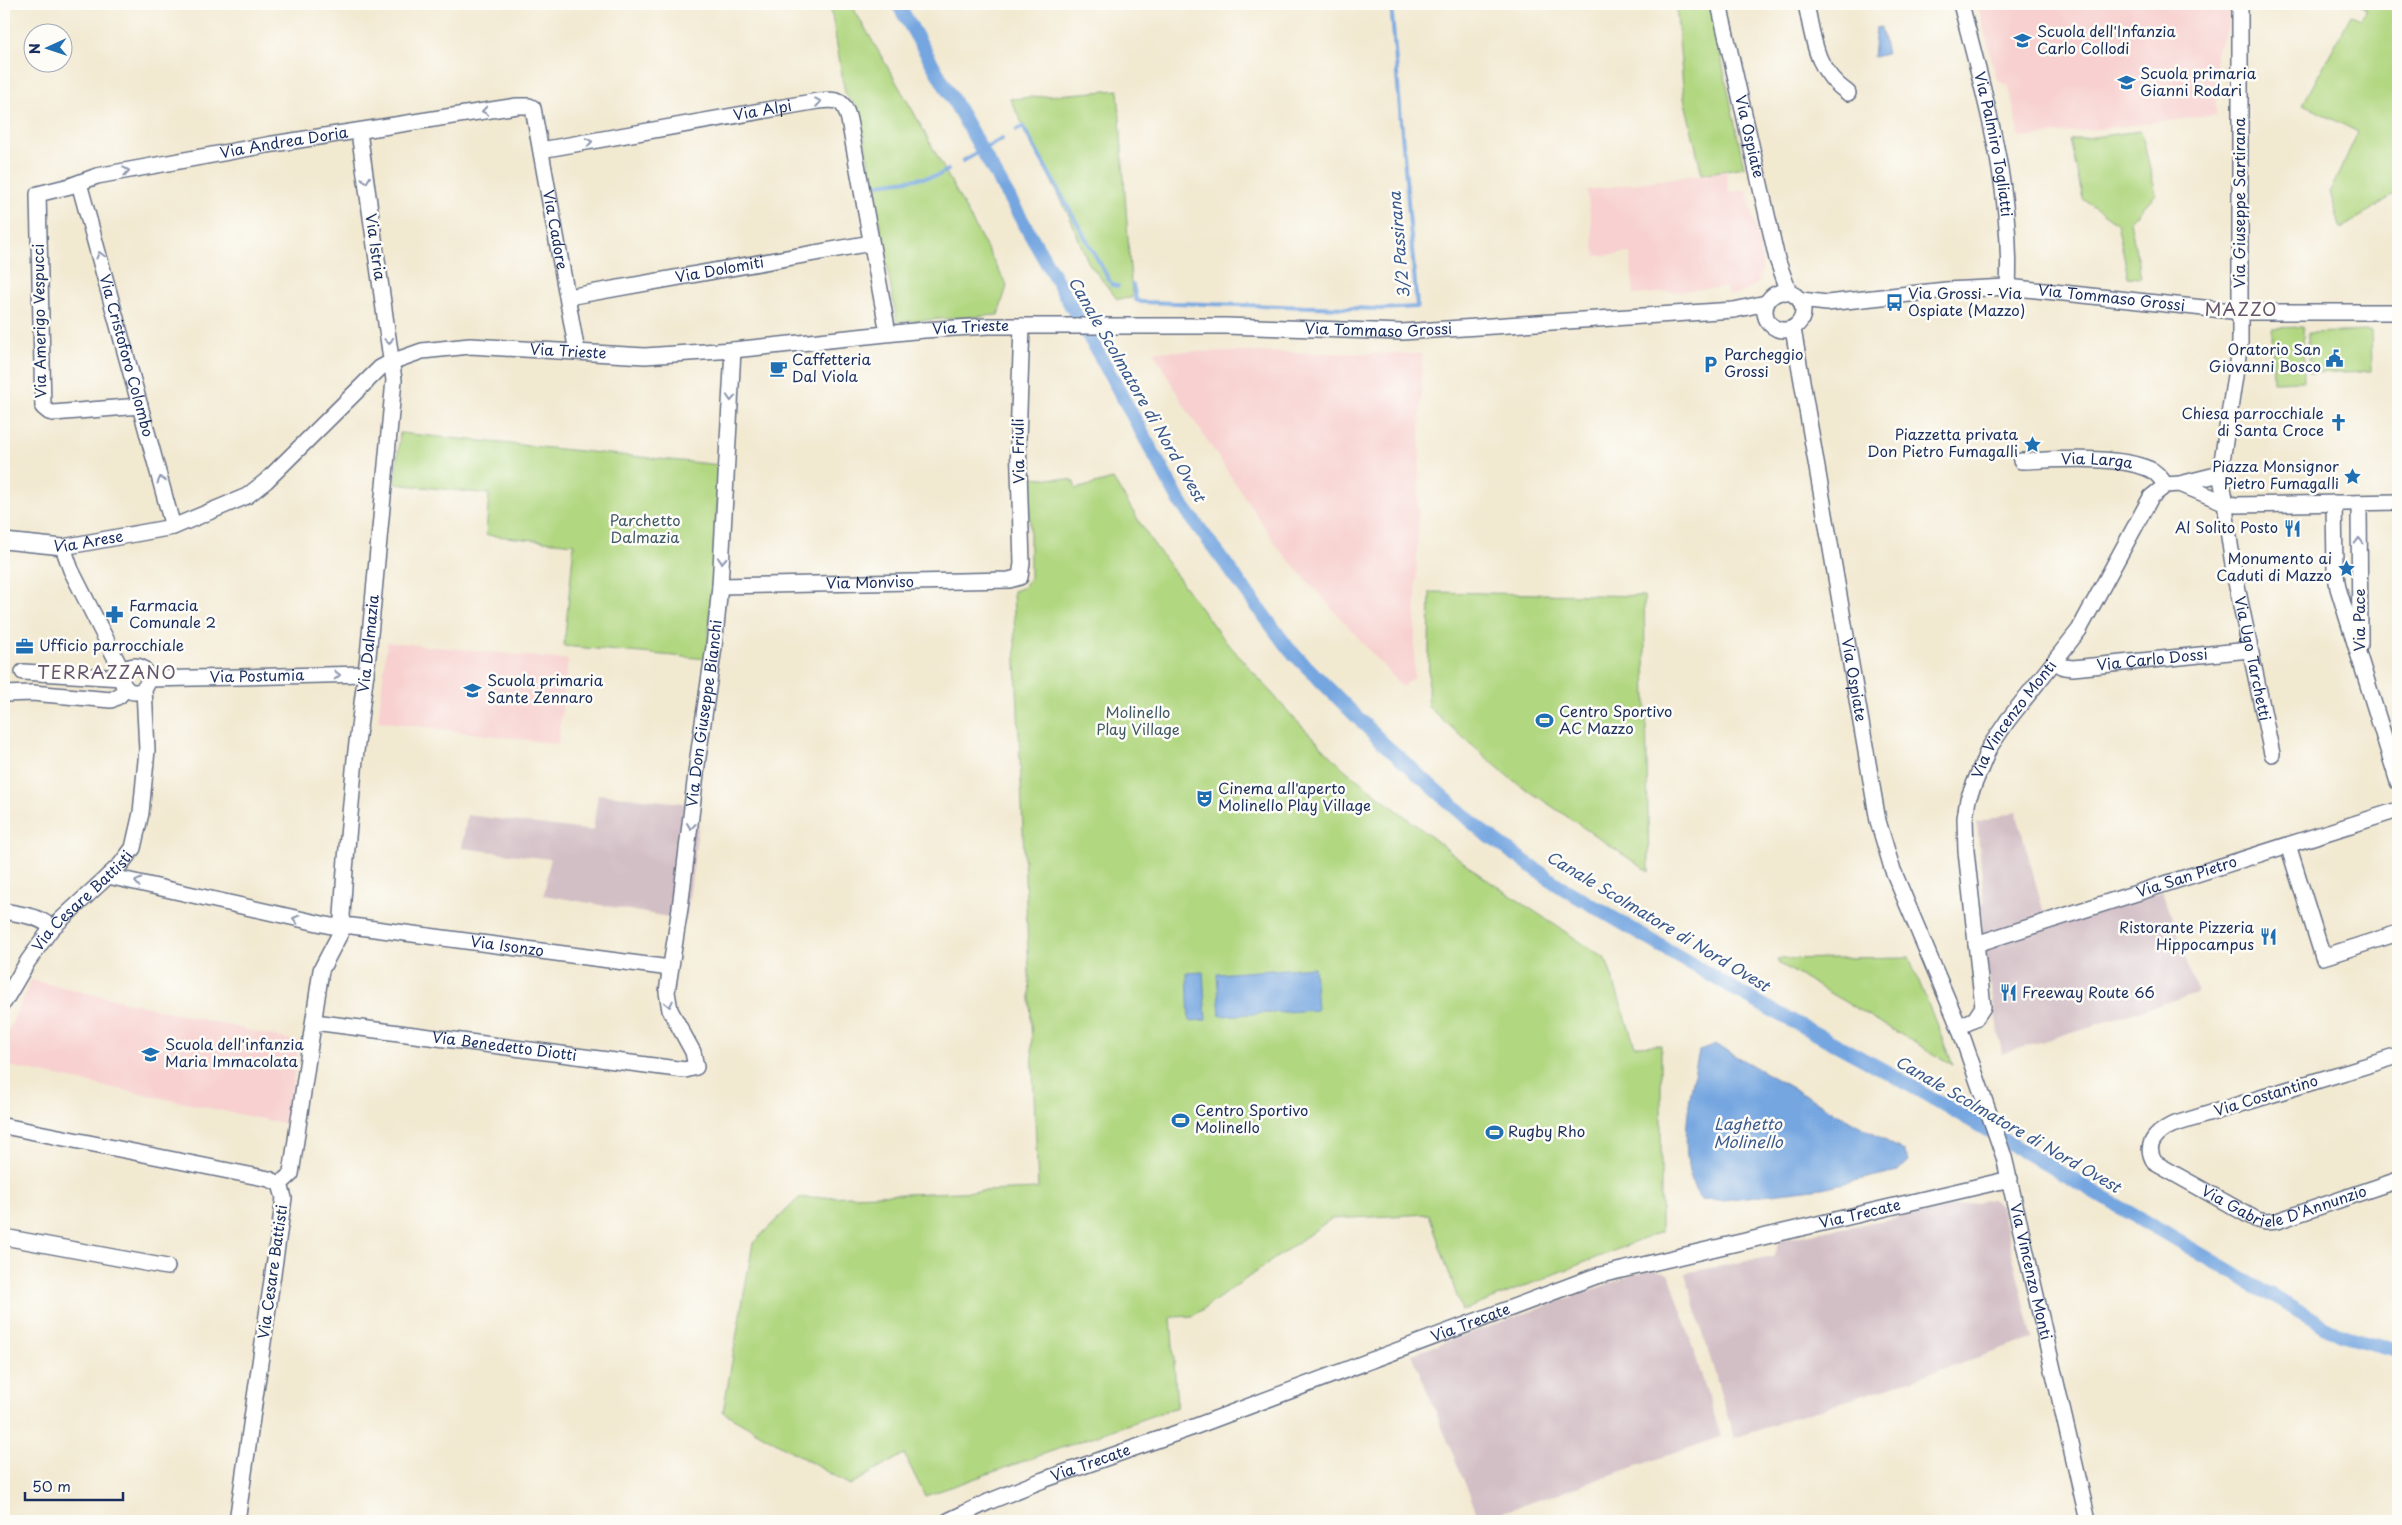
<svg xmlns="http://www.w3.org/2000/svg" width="2402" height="1525" font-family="'Playpen Sans',sans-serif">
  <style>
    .built { fill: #f7d0cf }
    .industrial { fill: #d2bec5 }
    .green { fill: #b1d780; stroke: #66836f }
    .water { fill: #75a6e0; stroke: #486a9f }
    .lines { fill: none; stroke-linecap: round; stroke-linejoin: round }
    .stream { stroke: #75a6e0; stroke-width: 4 }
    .canal { stroke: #75a6e0; stroke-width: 14 }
    .minor-casing { stroke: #667086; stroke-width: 18 }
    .minor { stroke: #fff; stroke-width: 15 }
    .oneway { stroke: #8d97ae }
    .labels { text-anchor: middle; stroke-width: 5; stroke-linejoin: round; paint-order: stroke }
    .poi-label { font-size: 15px; fill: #1b2f5e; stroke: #fdfcf7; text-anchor: start }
    .street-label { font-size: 15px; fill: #1b2f5e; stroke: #fdfcf7 }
    .park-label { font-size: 15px; fill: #405966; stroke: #fdfcf7 }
    .water-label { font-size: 16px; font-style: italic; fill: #3a598c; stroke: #fdfcf7 }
    .quarter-label { font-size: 18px; letter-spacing: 1px; fill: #64566e; stroke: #fdfcf7 }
  </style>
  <rect width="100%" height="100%" fill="#fdfcf7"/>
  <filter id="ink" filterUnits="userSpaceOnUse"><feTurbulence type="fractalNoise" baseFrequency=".02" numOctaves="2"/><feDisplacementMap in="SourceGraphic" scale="10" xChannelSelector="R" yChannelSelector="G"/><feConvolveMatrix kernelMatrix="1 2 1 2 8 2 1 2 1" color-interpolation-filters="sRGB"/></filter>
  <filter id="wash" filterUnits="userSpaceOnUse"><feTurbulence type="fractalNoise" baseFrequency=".0096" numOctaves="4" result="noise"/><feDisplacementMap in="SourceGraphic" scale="20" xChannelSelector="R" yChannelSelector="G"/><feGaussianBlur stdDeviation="1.12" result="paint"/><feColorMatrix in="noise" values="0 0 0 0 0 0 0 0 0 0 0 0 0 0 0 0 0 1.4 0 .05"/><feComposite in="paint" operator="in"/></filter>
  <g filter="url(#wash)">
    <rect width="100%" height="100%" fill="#f2e9d1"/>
    <g class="built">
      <path d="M1977,4h252v24l-13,23v64l-196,23 -11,-52 -12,-7z"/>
      <path d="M1726,171l3,21 18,-2 16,74 -4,18 -8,6 -12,6 -11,1 -2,-8 -92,8 -4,-42 -35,3 -8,-66z"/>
      <path d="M1153,351l269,3 -8,323 -12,10 -123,-138 -94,-142z"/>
      <path d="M387,642l181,18 -10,84 -180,-23z"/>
      <path d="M31,980l268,62 -13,82 -282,-59v-24z"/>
    </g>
    <g class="industrial">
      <path d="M598,794l103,11 -15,115 -142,-25 6,-36 -88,-11 5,-33 126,16z"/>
      <path d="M2016,811l32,117 115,-37 34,102 -195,61 -20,-120 -2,-30 4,-1 -7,-80z"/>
      <path d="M1991,1199l10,8 32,132 -299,99 -49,-165 88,-17 7,-16z"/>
      <path d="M1653,1268l17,7 51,162 -241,83 -68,-166z"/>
    </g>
    <g class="green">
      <path d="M830,4h21l62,107 94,175 -9,29 -101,7 -36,-202 -4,-12 -12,-15z"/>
      <path d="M1676,4h34l34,163 -42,7 -18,-76z"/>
      <path d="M2358,4h40v188l-57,37 -11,-37 28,-60 -55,-28 48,-89 10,4 5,-10z"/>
      <path d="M1118,90l14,208 -15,1 -29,-37 -16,-40 -62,-123z"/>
      <path d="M2141,131l15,63 -26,27 11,57 -13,-1 -11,-54 -34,-24 -13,-59z"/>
      <path d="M2303,327l1,54 -31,1 -1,-54z"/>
      <path d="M2371,331l1,40 -63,2 -1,-40z"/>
      <path d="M400,433l320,32 -13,194 -143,-13 10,-102 -88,-9 3,-41 -94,-10z"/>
      <path d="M1030,477l43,3 3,9 37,-10 37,60 68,93 73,83 53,54 136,106 126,84 29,87 26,-1v187l-199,79 -33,-97 -98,5 -138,97 -22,1 6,90 -252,89 -21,-42 -54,31 -127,-73 30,-169 46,-45 239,-9 -25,-598 11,-4 6,-9z"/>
      <path d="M1430,592l214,4 5,276 -139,-94 -82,-71z"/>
      <path d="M1909,957l44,108 -173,-101 -3,-5z"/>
    </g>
    <g class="water">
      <path d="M1881,27l6,27 -14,3 3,-29z"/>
      <path d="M1314,967l3,43 -97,6 -3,-42z"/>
      <path d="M1203,972l3,48 -17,1 -2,-48z"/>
      <path d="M1716,1045l188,106 5,10 -11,10 -76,17 -100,12 -22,-1c-25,-40 -10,-105 -1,-148z"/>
    </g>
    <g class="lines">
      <g class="stream">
        <path d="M1017,130l6,-3 89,158 6,1"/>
        <path d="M963,161l39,-22"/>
        <path d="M879,184l58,-8 11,-6"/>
        <path d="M1133,285l3,15 5,2 239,7 37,-2 -26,-303"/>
      </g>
      <path class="canal" d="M898,4l202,352 80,146 108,146 97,97 98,87 78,55 185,109 143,77 451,262 58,15"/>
    </g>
  </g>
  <g filter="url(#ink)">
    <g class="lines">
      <defs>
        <g id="minor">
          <path id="s1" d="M1719,4l58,255 12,33"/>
          <path d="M1806,4c8,37 9,66 42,89"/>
          <path id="s2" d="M1961,4c24,93 52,186 47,283"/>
          <path id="s3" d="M2240,4v339l-20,131 6,29v13l8,56 38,182"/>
          <path id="s4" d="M541,150l277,-49c20,-2 26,-2 31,19l39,213"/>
          <path id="s5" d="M79,183l94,344"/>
          <circle cx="1784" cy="311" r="19"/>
          <path id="s6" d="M568,297l303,-54"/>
          <path id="s7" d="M1801,300l26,3 119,-13 62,-3 233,25h157"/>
          <path id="s8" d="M1793,329l85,492 14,47 67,159 45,130 84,364"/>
          <path id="s9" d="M140,406l-87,7 -4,-1 -6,-5 -5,-213 32,-8 27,-10 170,-31 250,-39h12l4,2 44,244"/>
          <path id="s10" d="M2021,461c36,-1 96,-6 128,8 8,3 12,10 17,16"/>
          <path d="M2180,484l46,19 10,2 162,-3"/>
          <path d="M2334,503l1,66 3,19 60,194"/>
          <path d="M2359,503l1,142"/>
          <path id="s11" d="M4,541l59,6 110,-20 74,-31 19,-15 114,-113 11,-6 31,-11 48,-5 175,10 88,-6 191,-20 64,-4h238l176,6 332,-22 32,-7"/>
          <path d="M63,547l8,23 52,103"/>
          <path id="s12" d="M720,586l289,-6 11,-3 2,-14 -4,-124 4,-113"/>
          <path id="s13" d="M2055,662l9,5 9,1 176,-18"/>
          <circle cx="135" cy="679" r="13"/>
          <path d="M23,672l99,6"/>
          <path id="s14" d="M148,679l218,-5"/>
          <path d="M4,694l28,-1 79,7 8,-4 7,-8"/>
          <path d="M2288,845l35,112 75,-24"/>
          <path id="s15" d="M108,876l223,50h21l318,42"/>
          <path d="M4,911c14,3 40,5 47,18"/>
          <path id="s16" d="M344,926l-2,-10 3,-46 10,-111 13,-103 26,-276 -35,-248"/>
          <path id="s17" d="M1976,944l422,-134"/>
          <path id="s18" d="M4,1002l24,-41 23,-32 70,-65 12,-16 8,-35 6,-63 -3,-61"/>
          <path id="s19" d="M314,1022l371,48 11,-3 -3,-15 -23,-42 -3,-18 13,-84 18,-151 16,-110 6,-61 13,-236"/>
          <path id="s20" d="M1959,1027l16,-8 8,-12 -17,-156 -1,-33 3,-19 21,-51 19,-28 71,-90 72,-133 15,-12 14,-1 40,-10"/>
          <path id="s21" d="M2398,1056l-226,69c-16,8 -29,20 -17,38l102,57 9,2 11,-1 121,-41"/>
          <path d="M4,1126l265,53 11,5 4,14 -47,323"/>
          <path d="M280,1184l11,-10 30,-204 23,-44"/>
          <path d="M4,1237l163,30"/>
          <path id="s22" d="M948,1521l40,-19 55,-22 148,-52 405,-152 414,-97"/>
        </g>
      </defs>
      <use href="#minor" class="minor-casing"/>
      <use href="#minor" class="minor"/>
    </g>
    <defs><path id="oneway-chevron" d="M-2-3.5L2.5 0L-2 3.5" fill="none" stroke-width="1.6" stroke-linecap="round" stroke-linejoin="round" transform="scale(1.25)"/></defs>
    <g class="oneway">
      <use href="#oneway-chevron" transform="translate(818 102) rotate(-9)"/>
      <use href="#oneway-chevron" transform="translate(485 111) rotate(171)"/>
      <use href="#oneway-chevron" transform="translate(589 142) rotate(-10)"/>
      <use href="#oneway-chevron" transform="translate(126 171) rotate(-10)"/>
      <use href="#oneway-chevron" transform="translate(366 180) rotate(82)"/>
      <use href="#oneway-chevron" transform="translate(100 255) rotate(-105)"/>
      <use href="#oneway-chevron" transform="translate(389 341) rotate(82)"/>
      <use href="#oneway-chevron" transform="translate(731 398) rotate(93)"/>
      <use href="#oneway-chevron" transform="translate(161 480) rotate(-105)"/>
      <use href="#oneway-chevron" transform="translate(2359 541) rotate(-91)"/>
      <use href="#oneway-chevron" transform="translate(722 560) rotate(93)"/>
      <use href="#oneway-chevron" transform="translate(337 675) rotate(-1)"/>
      <use href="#oneway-chevron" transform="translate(691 826) rotate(96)"/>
      <use href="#oneway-chevron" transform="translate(138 882) rotate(-167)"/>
      <use href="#oneway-chevron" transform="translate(296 919) rotate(-166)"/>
      <use href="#oneway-chevron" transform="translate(669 1004) rotate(78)"/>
    </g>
  </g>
  <defs>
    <symbol id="school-bare" viewBox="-9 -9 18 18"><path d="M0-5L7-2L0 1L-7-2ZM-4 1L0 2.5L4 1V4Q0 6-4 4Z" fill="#1f6fb2" stroke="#fdfcf7" stroke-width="2.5" paint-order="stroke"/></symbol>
    <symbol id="bus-bare" viewBox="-9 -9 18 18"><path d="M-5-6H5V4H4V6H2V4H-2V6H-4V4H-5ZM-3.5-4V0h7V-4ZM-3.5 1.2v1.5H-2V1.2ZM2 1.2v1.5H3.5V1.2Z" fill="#1f6fb2" stroke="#fdfcf7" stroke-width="2.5" paint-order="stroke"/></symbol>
    <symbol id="civic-bare" viewBox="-9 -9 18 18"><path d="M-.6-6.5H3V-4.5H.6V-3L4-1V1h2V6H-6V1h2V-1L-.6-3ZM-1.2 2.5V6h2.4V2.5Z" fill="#1f6fb2" stroke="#fdfcf7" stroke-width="2.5" paint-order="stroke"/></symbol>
    <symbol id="parking-bare" viewBox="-9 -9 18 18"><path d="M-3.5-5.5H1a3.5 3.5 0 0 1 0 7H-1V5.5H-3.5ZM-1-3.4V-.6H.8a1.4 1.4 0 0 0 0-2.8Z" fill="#1f6fb2" stroke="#fdfcf7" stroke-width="2.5" paint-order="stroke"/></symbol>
    <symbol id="cafe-bare" viewBox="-9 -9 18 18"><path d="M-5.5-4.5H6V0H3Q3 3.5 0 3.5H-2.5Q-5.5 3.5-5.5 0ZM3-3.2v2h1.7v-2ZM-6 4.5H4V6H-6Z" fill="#1f6fb2" stroke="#fdfcf7" stroke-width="2.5" paint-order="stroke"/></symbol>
    <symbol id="church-bare" viewBox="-9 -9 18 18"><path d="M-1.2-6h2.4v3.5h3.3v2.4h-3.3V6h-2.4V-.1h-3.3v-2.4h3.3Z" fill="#1f6fb2" stroke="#fdfcf7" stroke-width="2.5" paint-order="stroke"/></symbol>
    <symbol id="sight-bare" viewBox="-9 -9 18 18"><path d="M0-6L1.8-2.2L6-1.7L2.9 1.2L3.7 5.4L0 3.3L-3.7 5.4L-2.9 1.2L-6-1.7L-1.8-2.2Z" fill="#1f6fb2" stroke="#fdfcf7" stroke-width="2.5" paint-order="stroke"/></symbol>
    <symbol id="restaurant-bare" viewBox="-9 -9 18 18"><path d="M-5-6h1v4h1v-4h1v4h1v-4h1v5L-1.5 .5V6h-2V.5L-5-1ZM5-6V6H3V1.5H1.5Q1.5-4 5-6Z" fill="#1f6fb2" stroke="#fdfcf7" stroke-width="2.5" paint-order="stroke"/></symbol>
    <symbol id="pharmacy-bare" viewBox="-9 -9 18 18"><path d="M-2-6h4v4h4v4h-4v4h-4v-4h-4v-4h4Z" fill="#1f6fb2" stroke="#fdfcf7" stroke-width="2.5" paint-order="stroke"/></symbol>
    <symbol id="office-bare" viewBox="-9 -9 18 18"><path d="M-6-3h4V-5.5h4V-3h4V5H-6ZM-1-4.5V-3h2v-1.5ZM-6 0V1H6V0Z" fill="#1f6fb2" stroke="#fdfcf7" stroke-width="2.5" paint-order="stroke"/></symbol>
    <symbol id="stadium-bare" viewBox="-9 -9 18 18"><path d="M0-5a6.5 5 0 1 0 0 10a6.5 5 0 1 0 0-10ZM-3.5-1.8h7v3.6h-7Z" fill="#1f6fb2" stroke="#fdfcf7" stroke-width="2.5" paint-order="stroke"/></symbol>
    <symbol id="theatre-bare" viewBox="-9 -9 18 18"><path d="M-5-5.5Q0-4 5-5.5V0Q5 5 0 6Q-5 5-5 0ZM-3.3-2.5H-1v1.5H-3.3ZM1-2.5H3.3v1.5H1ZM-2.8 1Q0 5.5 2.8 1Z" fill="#1f6fb2" stroke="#fdfcf7" stroke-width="2.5" paint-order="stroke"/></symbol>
  </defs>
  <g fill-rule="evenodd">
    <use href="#school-bare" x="2010" y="28" width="25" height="25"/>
    <use href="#school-bare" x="2114" y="70" width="25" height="25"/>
    <use href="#bus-bare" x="1882" y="290" width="25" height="25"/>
    <use href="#civic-bare" x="2322" y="346" width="25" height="25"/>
    <use href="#parking-bare" x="1698" y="352" width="25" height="25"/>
    <use href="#cafe-bare" x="766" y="356" width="25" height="25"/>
    <use href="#church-bare" x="2326" y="410" width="25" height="25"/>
    <use href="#sight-bare" x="2020" y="432" width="25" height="25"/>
    <use href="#sight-bare" x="2340" y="464" width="25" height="25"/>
    <use href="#restaurant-bare" x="2280" y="516" width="25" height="25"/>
    <use href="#sight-bare" x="2334" y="556" width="25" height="25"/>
    <use href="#pharmacy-bare" x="102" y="602" width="25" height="25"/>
    <use href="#office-bare" x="12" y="634" width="25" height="25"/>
    <use href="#school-bare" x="460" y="678" width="25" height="25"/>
    <use href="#stadium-bare" x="1532" y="708" width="25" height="25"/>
    <use href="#theatre-bare" x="1192" y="786" width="25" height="25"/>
    <use href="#restaurant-bare" x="2256" y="924" width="25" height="25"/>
    <use href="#restaurant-bare" x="1996" y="980" width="25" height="25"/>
    <use href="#school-bare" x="138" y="1042" width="25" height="25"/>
    <use href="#stadium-bare" x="1168" y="1108" width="25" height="25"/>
    <use href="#stadium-bare" x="1482" y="1120" width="25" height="25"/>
  </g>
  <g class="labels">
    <g class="poi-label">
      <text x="2037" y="37">Scuola dell'Infanzia<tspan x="2037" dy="17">Carlo Collodi</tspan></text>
      <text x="2140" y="79">Scuola primaria<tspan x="2140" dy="17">Gianni Rodari</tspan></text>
      <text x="1908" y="299">Via Grossi - Via<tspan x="1908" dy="17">Ospiate (Mazzo)</tspan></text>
      <text x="2321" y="355" text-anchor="end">Oratorio San<tspan x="2321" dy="17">Giovanni Bosco</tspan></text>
      <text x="1724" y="360">Parcheggio<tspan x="1724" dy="17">Grossi</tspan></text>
      <text x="792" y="365">Caffetteria<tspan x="792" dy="17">Dal Viola</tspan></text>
      <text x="2324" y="419" text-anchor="end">Chiesa parrocchiale<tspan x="2324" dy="17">di Santa Croce</tspan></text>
      <text x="2018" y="440" text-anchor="end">Piazzetta privata<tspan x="2018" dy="17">Don Pietro Fumagalli</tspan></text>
      <text x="2339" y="472" text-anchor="end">Piazza Monsignor<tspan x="2339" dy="17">Pietro Fumagalli</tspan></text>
      <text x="2278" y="533" text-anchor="end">Al Solito Posto</text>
      <text x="2332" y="564" text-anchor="end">Monumento ai<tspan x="2332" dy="17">Caduti di Mazzo</tspan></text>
      <text x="129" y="611">Farmacia<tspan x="129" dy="17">Comunale 2</tspan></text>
      <text x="39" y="651">Ufficio parrocchiale</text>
      <text x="487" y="686">Scuola primaria<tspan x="487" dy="17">Sante Zennaro</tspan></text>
      <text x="1559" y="717">Centro Sportivo<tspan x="1559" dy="17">AC Mazzo</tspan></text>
      <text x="1218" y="794">Cinema all'aperto<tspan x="1218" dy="17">Molinello Play Village</tspan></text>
      <text x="2254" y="933" text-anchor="end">Ristorante Pizzeria<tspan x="2254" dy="17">Hippocampus</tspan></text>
      <text x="2022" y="998">Freeway Route 66</text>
      <text x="165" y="1050">Scuola dell'infanzia<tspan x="165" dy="17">Maria Immacolata</tspan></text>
      <text x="1195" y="1116">Centro Sportivo<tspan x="1195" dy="17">Molinello</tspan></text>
      <text x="1508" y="1137">Rugby Rho</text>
    </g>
    <g class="street-label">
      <text dy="5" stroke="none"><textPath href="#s4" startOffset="225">Via Alpi</textPath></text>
      <text dy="5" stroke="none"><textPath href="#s1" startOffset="136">Via Ospiate</textPath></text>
      <text dy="5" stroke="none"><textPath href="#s9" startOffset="564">Via Andrea Doria</textPath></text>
      <text dy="5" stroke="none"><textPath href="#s2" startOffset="144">Via Palmiro Togliatti</textPath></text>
      <text transform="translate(2240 203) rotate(-90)" y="5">Via Giuseppe Sartirana</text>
      <text dy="5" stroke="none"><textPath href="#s9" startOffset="940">Via Cadore</textPath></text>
      <text transform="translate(375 247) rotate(82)" y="5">Via Istria</text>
      <text dy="5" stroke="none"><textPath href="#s6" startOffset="154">Via Dolomiti</textPath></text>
      <text dy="5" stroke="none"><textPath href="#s7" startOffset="312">Via Tommaso Grossi</textPath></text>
      <text transform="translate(40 321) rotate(-91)" y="5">Via Amerigo Vespucci</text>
      <text dy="5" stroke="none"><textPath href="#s11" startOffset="1032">Via Trieste</textPath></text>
      <text dy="5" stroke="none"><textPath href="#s11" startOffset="1440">Via Tommaso Grossi</textPath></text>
      <text dy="5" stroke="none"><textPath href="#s11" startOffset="628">Via Trieste</textPath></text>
      <text dy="5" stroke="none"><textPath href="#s5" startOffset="179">Via Cristoforo Colombo</textPath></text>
      <text transform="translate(1019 451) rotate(-91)" y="5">Via Friuli</text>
      <text dy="5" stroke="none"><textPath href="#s10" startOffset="76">Via Larga</textPath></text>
      <text dy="5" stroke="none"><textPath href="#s11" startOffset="85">Via Arese</textPath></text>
      <text dy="5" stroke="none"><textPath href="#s12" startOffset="150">Via Monviso</textPath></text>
      <text transform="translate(2360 620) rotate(-90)" y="5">Via Pace</text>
      <text dy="5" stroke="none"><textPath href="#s16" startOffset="284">Via Dalmazia</textPath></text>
      <text dy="5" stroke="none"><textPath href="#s3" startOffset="659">Via Ugo Tarchetti</textPath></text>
      <text dy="5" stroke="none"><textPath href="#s13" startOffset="99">Via Carlo Dossi</textPath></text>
      <text dy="5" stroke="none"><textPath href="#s14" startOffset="109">Via Postumia</textPath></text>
      <text dy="5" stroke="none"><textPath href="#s8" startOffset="356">Via Ospiate</textPath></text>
      <text dy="5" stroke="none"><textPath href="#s19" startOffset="748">Via Don Giuseppe Bianchi</textPath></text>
      <text dy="5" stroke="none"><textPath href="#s20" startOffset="334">Via Vincenzo Monti</textPath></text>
      <text dy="5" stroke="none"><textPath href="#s17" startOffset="221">Via San Pietro</textPath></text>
      <text dy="5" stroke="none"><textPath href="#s18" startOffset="129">Via Cesare Battisti</textPath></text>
      <text dy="5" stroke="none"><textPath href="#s15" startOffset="406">Via Isonzo</textPath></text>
      <text dy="5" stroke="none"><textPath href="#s19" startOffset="192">Via Benedetto Diotti</textPath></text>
      <text transform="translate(2266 1096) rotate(-17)" y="5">Via Costantino</text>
      <text dy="5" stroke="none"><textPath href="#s21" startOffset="428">Via Gabriele D'Annunzio</textPath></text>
      <text dy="5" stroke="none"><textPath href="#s22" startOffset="964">Via Trecate</textPath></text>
      <text transform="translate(273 1272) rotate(-82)" y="5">Via Cesare Battisti</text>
      <text dy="5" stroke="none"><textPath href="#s8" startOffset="976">Via Vincenzo Monti</textPath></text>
      <text dy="5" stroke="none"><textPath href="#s22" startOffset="559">Via Trecate</textPath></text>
      <text dy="5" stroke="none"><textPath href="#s22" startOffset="154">Via Trecate</textPath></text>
    </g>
    <g class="park-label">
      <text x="645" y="526">Parchetto<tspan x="645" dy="17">Dalmazia</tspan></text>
      <text x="1138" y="718">Molinello<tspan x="1138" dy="17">Play Village</tspan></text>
    </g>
    <g class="water-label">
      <text transform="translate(1399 245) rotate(-95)" y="6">3/2 Passirana</text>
      <text transform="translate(1137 389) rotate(60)" y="6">Canale Scolmatore di Nord Ovest</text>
      <text transform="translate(1658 921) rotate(31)" y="6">Canale Scolmatore di Nord Ovest</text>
      <text x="1748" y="1130">Laghetto<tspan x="1748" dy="18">Molinello</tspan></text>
      <text transform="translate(2008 1124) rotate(30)" y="6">Canale Scolmatore di Nord Ovest</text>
    </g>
    <g class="quarter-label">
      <text x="2241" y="316">MAZZO</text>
      <text x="107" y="679">TERRAZZANO</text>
    </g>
  </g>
  <rect width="2402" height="1525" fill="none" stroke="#fdfcf7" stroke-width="20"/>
  <g transform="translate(48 48) rotate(267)"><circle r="24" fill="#fdfcf7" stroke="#a3aaba"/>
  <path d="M0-4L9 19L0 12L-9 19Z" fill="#1f6fb2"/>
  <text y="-8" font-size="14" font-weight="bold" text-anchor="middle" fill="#1b2f5e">N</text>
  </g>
  <path d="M25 1492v8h98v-8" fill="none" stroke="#1b2f5e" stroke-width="2.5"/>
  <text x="32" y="1492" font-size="15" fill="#1b2f5e" stroke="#fdfcf7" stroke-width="4" paint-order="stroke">50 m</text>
</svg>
